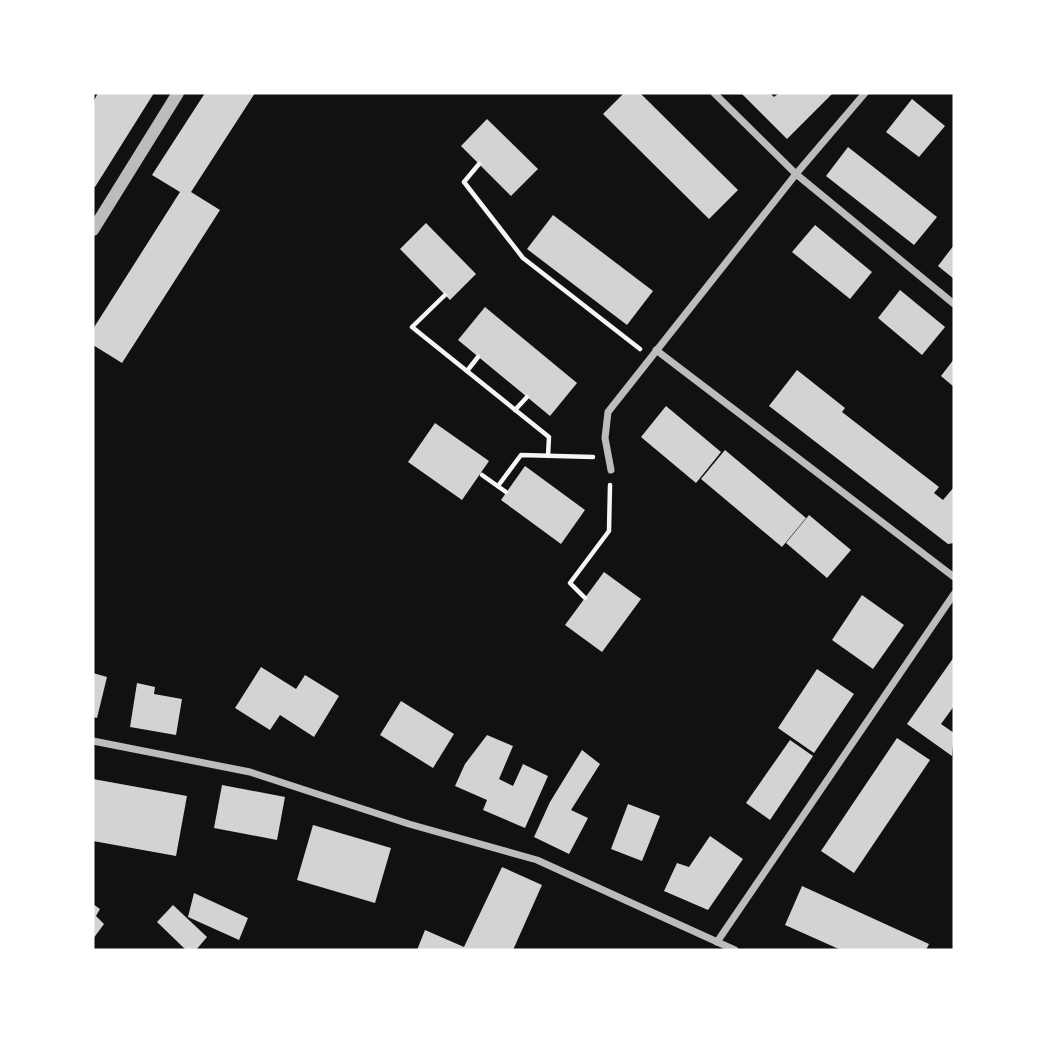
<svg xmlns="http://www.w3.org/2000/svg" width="1047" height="1043" font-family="Signika,sans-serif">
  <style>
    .building { fill: #d3d3d3 }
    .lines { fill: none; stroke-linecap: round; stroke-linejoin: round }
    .path { stroke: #f5f5f5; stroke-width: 4.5 }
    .minor { stroke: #bcbcbc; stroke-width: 7 }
    .tertiary { stroke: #bcbcbc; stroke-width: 12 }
  </style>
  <rect width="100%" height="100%" fill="#111"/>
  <g class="building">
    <path d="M98,93h56l-59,94 -2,-1v-84z"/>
    <path d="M205,93h50l-64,99 29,18 -98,153 -29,-18v-16l87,-137 -28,-17z"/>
    <path d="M624,93h16l98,97 -29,29 -106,-105z"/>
    <path d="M741,93h29l4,4 5,-4h54l-46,46z"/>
    <path d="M912,99l33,27 -26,31 -33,-25z"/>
    <path d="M487,119l51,50 -27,27 -50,-50z"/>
    <path d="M848,147l89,70 -23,28 -88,-69z"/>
    <path d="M553,215l100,76 -26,34 -100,-76z"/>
    <path d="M426,223l50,51 -26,26 -50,-51z"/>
    <path d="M815,225l57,47 -22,27 -58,-47z"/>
    <path d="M954,245v34l-16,-13z"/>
    <path d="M900,290l45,37 -23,28 -44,-37z"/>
    <path d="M485,307l92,76 -27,33 -92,-76z"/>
    <path d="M954,359v28l-13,-11z"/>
    <path d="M797,370l48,38 -3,4 97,75 -5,6 9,7 11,-13v56l-6,1 -179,-138z"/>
    <path d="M666,406l55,46 -25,31 -55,-46z"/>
    <path d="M435,423l54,38 -27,39 -54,-38z"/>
    <path d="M725,450l81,68 -24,29 -81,-68z"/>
    <path d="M525,466l60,44 -24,34 -60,-44z"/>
    <path d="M809,515l42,35 -24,28 -41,-35z"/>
    <path d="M604,572l37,27 -39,53 -37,-27z"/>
    <path d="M862,595l42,30 -31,44 -41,-29z"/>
    <path d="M954,657v49l-13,18 13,9 -2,23 -45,-32z"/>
    <path d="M261,667l35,22 9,-14 34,21 -25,41 -34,-22 -10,15 -35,-22z"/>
    <path d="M817,669l37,25 -40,59 -36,-25z"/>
    <path d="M93,673l14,4 -10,41 -4,-1z"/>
    <path d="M137,683l18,4 -1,7 28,5 -6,36 -46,-8z"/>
    <path d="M401,701l53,33 -21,34 -53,-33z"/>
    <path d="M487,735l26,11 -14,33 14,7 10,-22 25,12 -23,52 -42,-18 4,-10 -32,-14 10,-22z"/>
    <path d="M897,738l33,22 -76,113 -33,-22z"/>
    <path d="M790,740l23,16 -43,64 -24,-17z"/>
    <path d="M582,750l18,14 -29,46 17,8 -19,36 -35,-17 16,-35z"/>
    <path d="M93,779l94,17 -11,60 -83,-15z"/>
    <path d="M222,785l63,12 -8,43 -63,-12z"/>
    <path d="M628,804l32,12 -18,45 -31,-12z"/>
    <path d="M313,825l78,23 -16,55 -78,-23z"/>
    <path d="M710,836l33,23 -35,51 -44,-19 13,-28 12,4z"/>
    <path d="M502,867l40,18 -29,65h-96l8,-20 39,17z"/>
    <path d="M802,886l127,58 -3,6h-85l-56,-25z"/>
    <path d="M194,893l54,25 -9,22 -51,-23z"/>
    <path d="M93,904l7,5 -4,7 8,8 -11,15z"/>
    <path d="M173,905l34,32 -11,13h-10l-29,-28z"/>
  </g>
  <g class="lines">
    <g class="path">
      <path d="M479,164l-15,18 59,76 117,91"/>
      <path d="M445,295l-33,32 137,110 -1,19"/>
      <path d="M467,371l11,-14"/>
      <path d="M515,410l12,-13"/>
      <path d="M482,475l24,17"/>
      <path d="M498,486l23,-31 72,2"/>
      <path d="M585,598l-15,-15 39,-52 1,-46"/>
    </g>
    <g class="minor">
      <path d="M714,93l82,81 158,130"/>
      <path d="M656,350l298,227"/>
      <path d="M611,470l-6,-32 3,-26 188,-238 69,-81"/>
      <path d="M93,741l157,31 159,52 128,36 198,90"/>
      <path d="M717,942l237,-348"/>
    </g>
    <path class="tertiary" d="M93,230l85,-137"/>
  </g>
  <rect width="1047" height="1043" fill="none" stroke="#ffffff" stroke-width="189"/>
</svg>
